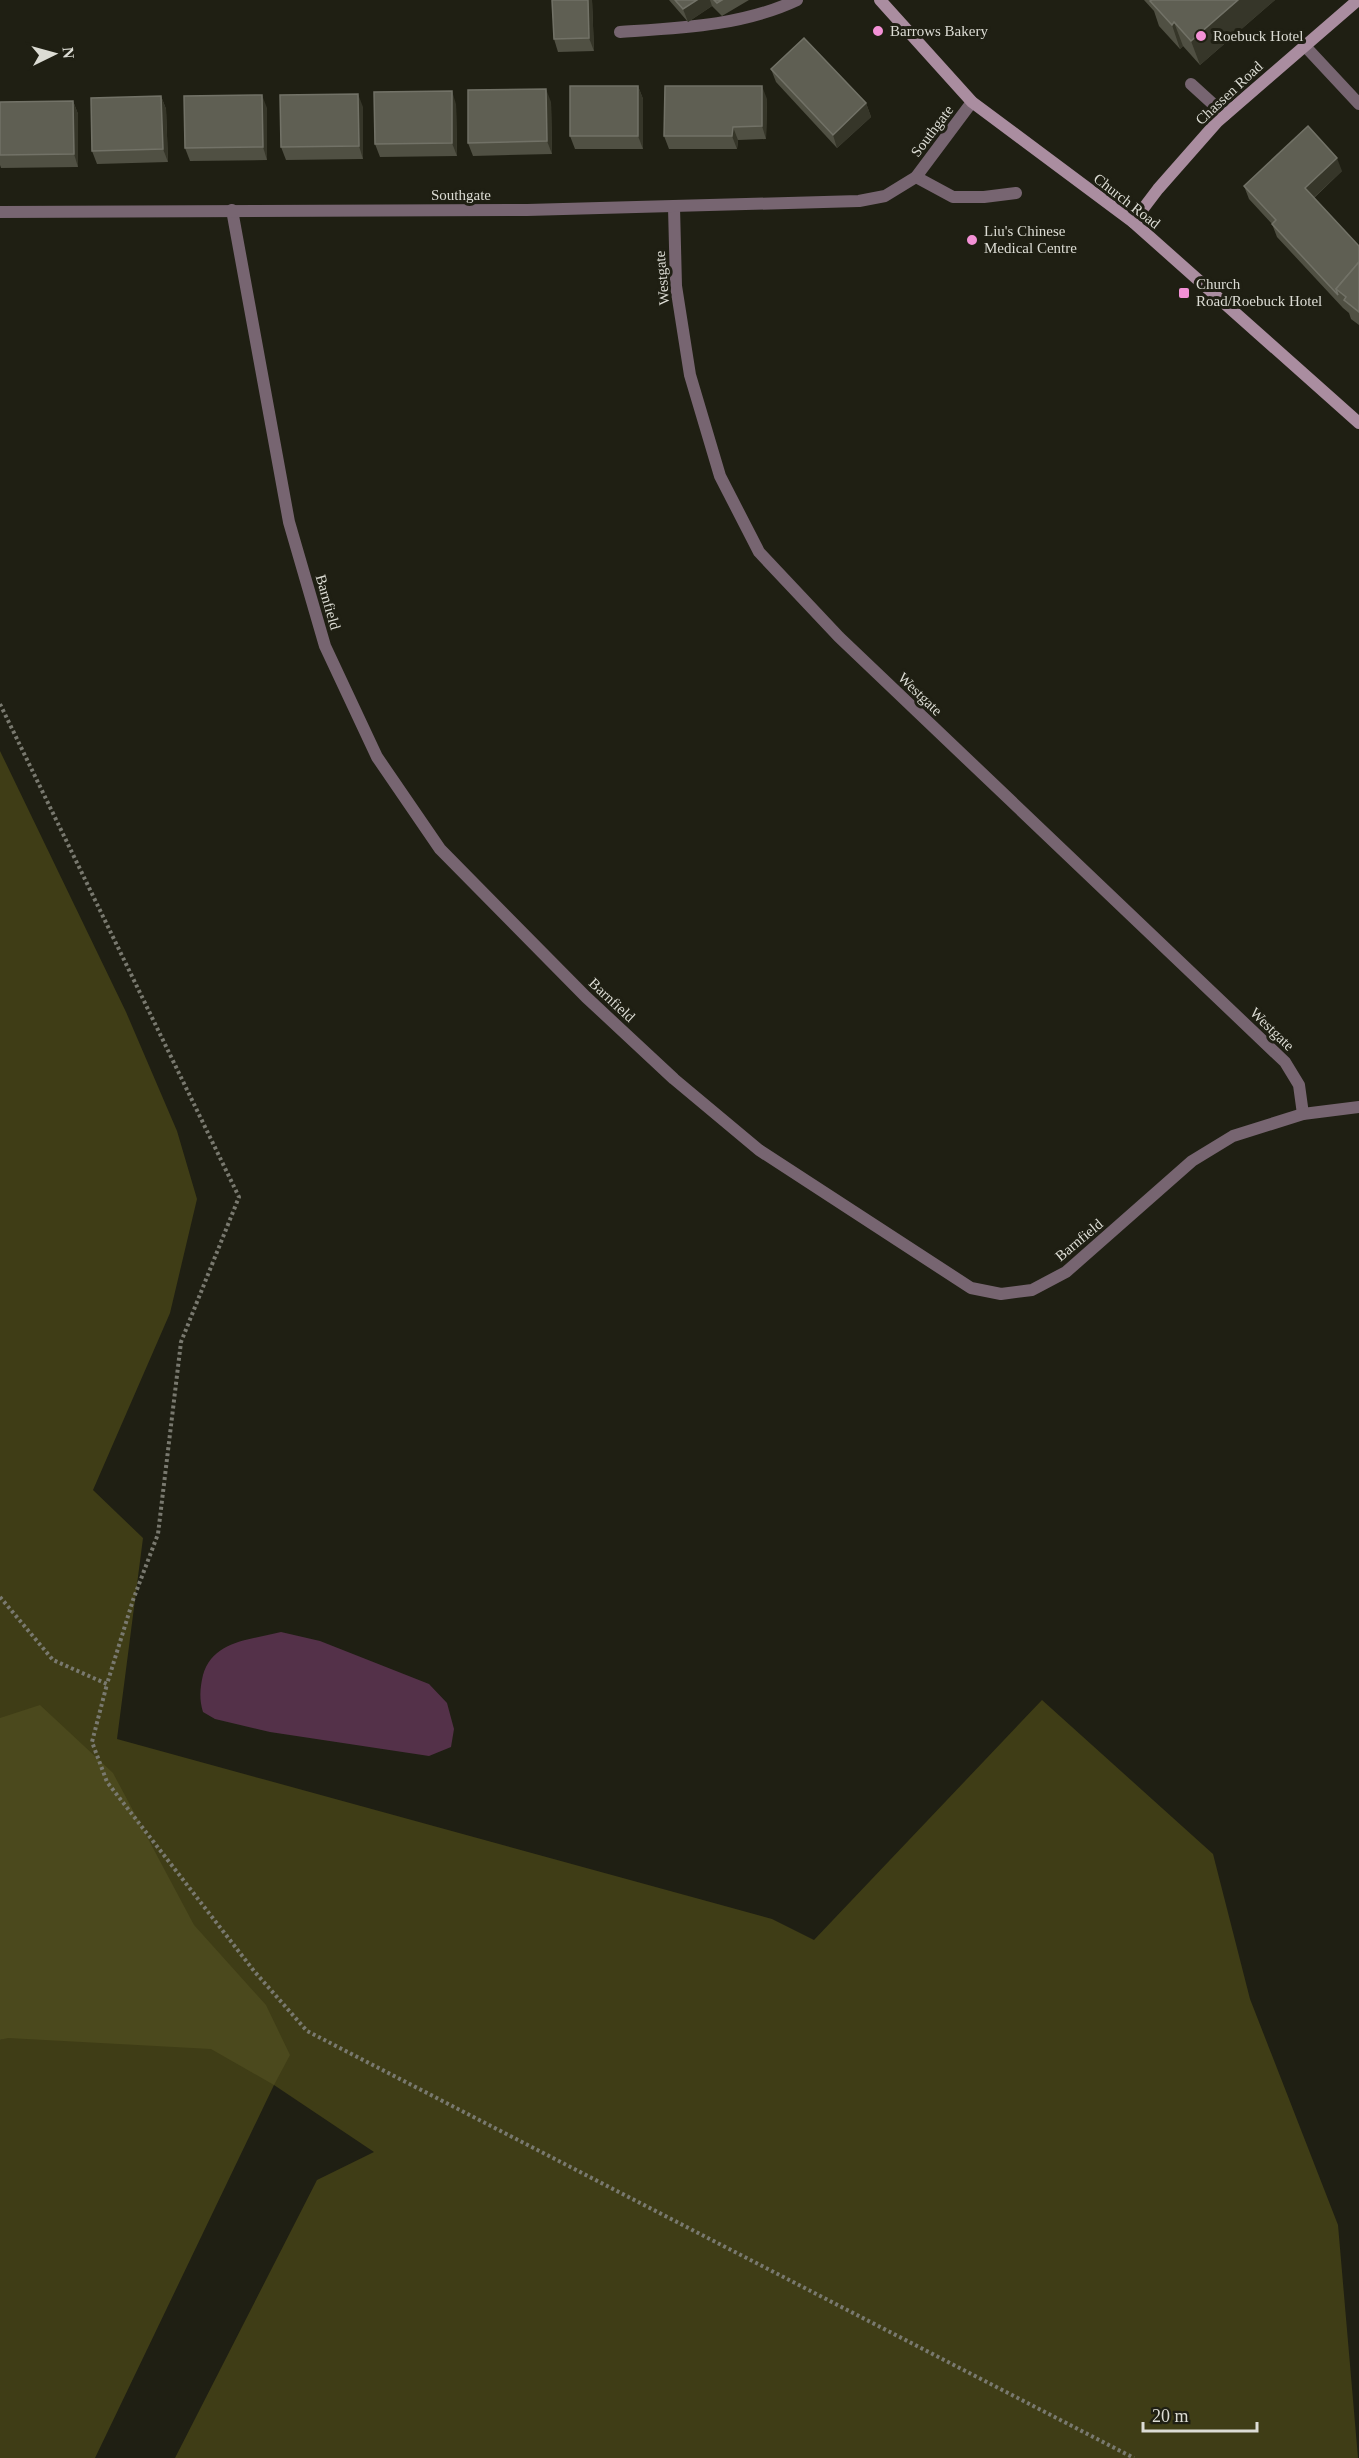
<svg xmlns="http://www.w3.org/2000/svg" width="1359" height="2458" font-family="'Times New Roman',serif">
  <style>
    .green { fill: #3f3d16 }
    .forest { fill: #4b491d }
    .water { fill: #543149 }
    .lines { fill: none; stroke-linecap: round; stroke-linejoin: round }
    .path { stroke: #79796f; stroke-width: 4; stroke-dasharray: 3 3; stroke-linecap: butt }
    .lane { stroke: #776571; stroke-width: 12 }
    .street { stroke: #776571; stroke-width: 12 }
    .secondary { stroke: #aa8da0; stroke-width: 12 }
    .wall { fill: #505043 }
    .shaded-wall { fill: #363629 }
    .building { fill: #5f5f53; stroke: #727267; stroke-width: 1.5 }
    .poi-dot { fill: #f391d6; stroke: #1f1f13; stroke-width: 2 }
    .labels { text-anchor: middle; stroke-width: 6; stroke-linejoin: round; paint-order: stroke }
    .poi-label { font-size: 15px; fill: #dcdcd4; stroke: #1f1f13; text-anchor: start }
    .street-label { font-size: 15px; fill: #dcdcd4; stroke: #1f1f13 }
  </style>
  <rect width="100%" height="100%" fill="#1f1f13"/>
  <path class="green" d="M0,751l126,261 51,119 20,68 -27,114 -77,177 50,48 -26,201 655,180 42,21 228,-240 171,154 37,145 88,226 20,233h-1183l142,-278 57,-28 -100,-67 -179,373h-95v-418l8,-3 -8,-10z"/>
  <path class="forest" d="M40,1705l73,68 81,152 72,80 24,50 -16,30 -63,-36 -203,-11 -8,2v-322z"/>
  <path class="water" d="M281,1632l39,9 109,43 18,19 7,26 -3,18 -22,9 -159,-24 -55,-13 -12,-7c-4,-13 -3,-24 0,-37 10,-35 48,-35 78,-43z"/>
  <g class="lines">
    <g class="path">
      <path d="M0,704l239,493 -58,145 -23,192 -25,66 -26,84"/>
      <path d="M0,1597l53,63 54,24 -15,58 15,40 147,189 53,60 827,427"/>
    </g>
    <g class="lane">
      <path d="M620,32c60,-4 122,-6 177,-32"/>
      <path d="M1304,45l55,59"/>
      <path d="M1191,84l34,31"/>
      <path d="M916,177l37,20h31l32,-4"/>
    </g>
    <g class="street">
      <path d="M674,207l2,79 14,89 30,101 39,76 80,85 446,425 14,23 4,29"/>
      <path d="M232,210l57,312 36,124 52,111 63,92 146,148 88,82 85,71 212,138 30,6 31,-4 34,-18 126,-111 41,-25 70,-22 56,-7"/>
      <path d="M0,212l527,-2 332,-9 26,-5 31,-19 56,-75"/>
    </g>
    <g class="secondary">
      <path d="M880,0l92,102 161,120 226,201"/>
      <path d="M1133,222l25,-33 59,-67 141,-122"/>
    </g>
  </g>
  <g class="wall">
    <path d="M592,0l2,51 -36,1 -4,-13z"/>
    <path d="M669,0h80l-27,16 -10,-10 -24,16z"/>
    <path d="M1144,0h131l-75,65 -17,-19 -3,3 -21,-23 -5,-15z"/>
    <path d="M771,69l95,34 5,14 -34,31 -61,-66z"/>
    <path d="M638,86l5,13v50h-68l-5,-13z"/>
    <path d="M161,96l5,13 2,53 -71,2 -5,-13z"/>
    <path d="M767,99l-1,40 -28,1 -1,9h-68l-5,-13z"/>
    <path d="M73,101l5,13v53l-77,1 -1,-3v-63z"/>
    <path d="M551,102l1,52 -79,2 -5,-13z"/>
    <path d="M456,104l1,52 -77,1 -5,-13z"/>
    <path d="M363,107v52l-77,1 -5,-13z"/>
    <path d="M267,108v52l-77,1 -5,-13z"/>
    <path d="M1342,171l-28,27 45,48v79l-8,-6 -2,-6 -6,-5 -66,-71 -5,-13 -23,-25 -5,-13z"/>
  </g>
  <g class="shaded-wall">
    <path d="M588,0h4l2,51 -5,-13z"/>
    <path d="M697,0h13l2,6 -24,16 -5,-13z"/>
    <path d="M1238,0h37l-75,65 -9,-24z"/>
    <path d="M1174,22l9,24 -3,3 -8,-24z"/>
    <path d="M638,86l5,13v50l-5,-13z"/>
    <path d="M762,86l5,13 -1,40 -4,-13z"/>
    <path d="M546,89l5,13 1,52 -5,-13z"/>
    <path d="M452,91l4,13 1,52 -5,-13z"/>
    <path d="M358,94l5,13v52l-4,-13z"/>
    <path d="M262,95l5,13v52l-4,-13z"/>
    <path d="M161,96l5,13 2,53 -5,-13z"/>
    <path d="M73,101l5,13v53l-4,-13z"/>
    <path d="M866,103l5,14 -34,31 -4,-13z"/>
    <path d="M733,127l5,13 -1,9 -5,-13z"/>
    <path d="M1337,158l5,13 -32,30 -5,-13z"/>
  </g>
  <g class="building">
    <path d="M552,0h36l1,38 -35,1z"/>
    <path d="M675,0h22l-14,9z"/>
    <path d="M714,0h8l-5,3z"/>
    <path d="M1152,0h86l-47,41 -17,-19 -2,3 -22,-24z"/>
    <path d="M804,38l62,65 -33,32 -62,-66z"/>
    <rect x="570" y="86" width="68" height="50"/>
    <path d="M665,86h97v40l-29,1 -1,9h-68z"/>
    <path d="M546,89l1,52 -79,2v-53z"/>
    <path d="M452,91v52l-77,1 -1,-52z"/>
    <path d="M358,94l1,52 -78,1 -1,-52z"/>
    <path d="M262,95l1,52 -78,1 -1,-52z"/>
    <path d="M161,96l2,53 -71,2 -1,-53z"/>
    <path d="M73,101l1,53 -74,1v-53z"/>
    <path d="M1308,126l29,32 -32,30 54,58v16l-23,27 2,6 -66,-71 4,-4 -32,-34z"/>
    <path d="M1359,262v50l-15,-12 2,-3 -10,-8z"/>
  </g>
  <g class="poi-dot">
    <circle cx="878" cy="31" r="6"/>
    <circle cx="1201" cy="36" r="6"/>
    <circle cx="972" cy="240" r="6"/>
    <rect x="1178" y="287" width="12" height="12" rx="3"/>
  </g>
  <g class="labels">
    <g class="poi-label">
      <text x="890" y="36">Barrows Bakery</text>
      <text x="1213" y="41">Roebuck Hotel</text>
      <text x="984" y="236">Liu's Chinese<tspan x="984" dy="17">Medical Centre</tspan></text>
      <text x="1196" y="289">Church<tspan x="1196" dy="17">Road/Roebuck Hotel</tspan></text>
    </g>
    <g class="street-label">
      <text transform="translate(1229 93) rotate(-43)" y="5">Chassen Road</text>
      <text transform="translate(932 131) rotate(-53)" y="5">Southgate</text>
      <text x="461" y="200">Southgate</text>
      <text transform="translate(1127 201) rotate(38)" y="5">Church Road</text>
      <text transform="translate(662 278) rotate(-95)" y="5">Westgate</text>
      <text transform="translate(328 602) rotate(74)" y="5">Barnfield</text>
      <text transform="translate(920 694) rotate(44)" y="5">Westgate</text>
      <text transform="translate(612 1000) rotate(43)" y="5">Barnfield</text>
      <text transform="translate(1272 1029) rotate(44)" y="5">Westgate</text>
      <text transform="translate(1079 1240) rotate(-40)" y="5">Barnfield</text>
    </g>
  </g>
  <g transform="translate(54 54) rotate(85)" stroke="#1f1f13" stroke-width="4.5" paint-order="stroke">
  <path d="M0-4.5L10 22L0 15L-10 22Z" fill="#dcdcd4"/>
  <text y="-9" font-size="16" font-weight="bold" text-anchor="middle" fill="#dcdcd4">N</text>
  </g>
  <path d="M1143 2422v9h114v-9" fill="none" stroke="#dcdcd4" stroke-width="3"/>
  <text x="1152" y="2422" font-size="18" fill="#dcdcd4" stroke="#1f1f13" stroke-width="4.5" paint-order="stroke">20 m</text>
</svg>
